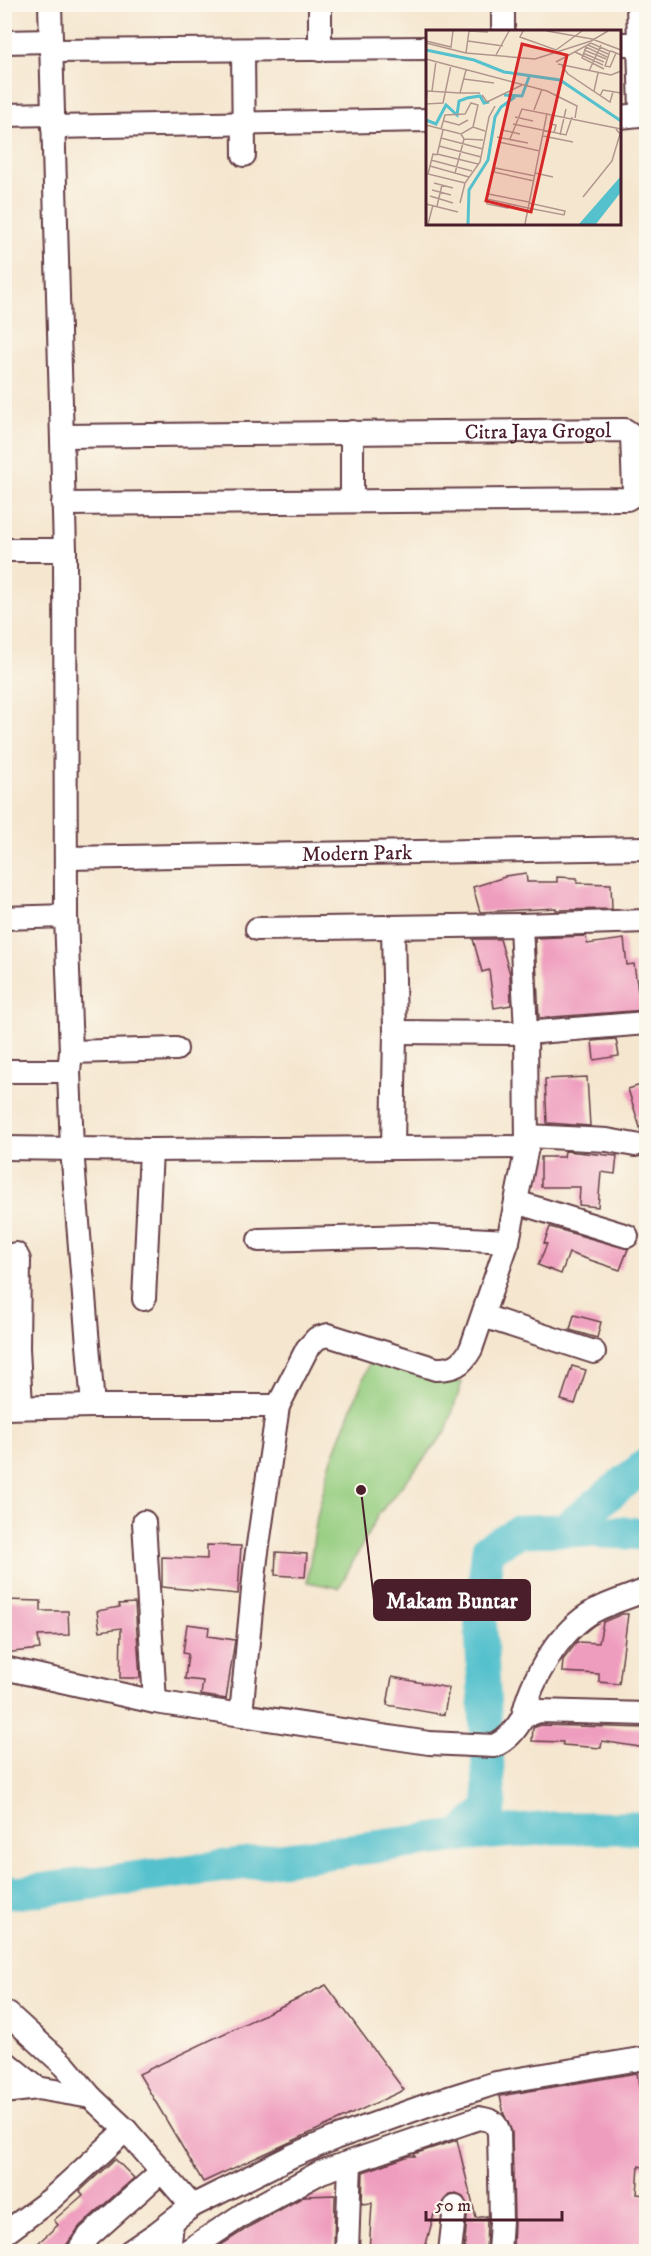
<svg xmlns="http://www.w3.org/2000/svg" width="651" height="2256" font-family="'IM FELL DW Pica',serif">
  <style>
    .green { fill: #95cd80; stroke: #707656; stroke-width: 1.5 }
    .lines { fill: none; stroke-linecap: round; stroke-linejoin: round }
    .river { stroke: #54c1cd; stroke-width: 33 }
    .building { fill: #ef9dbe }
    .minor-casing { stroke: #643d44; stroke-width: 26 }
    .minor { stroke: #fff; stroke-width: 22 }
    .labels { text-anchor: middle; stroke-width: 4.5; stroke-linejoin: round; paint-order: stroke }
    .street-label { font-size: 21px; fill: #4a1f2b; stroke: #fbf7ec }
    .inset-river { fill: none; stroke: #54c1cd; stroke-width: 3 }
    .inset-road { fill: none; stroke: #b1968d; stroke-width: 1.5 }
    .view { fill: #d62828; fill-opacity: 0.15; stroke: #d62828; stroke-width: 3 }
    .inset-edge { fill: none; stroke: #4a1f2b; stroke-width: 3 }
    .leader { fill: none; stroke: #4a1f2b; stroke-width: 2 }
    .callout-dot { fill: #4a1f2b; stroke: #fbf7ec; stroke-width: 2 }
    .callout { fill: #4a1f2b; stroke: #4a1f2b; stroke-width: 2 }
    .callout-label { font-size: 22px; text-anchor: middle; font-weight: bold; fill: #fff }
  </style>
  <rect width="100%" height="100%" fill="#fbf7ec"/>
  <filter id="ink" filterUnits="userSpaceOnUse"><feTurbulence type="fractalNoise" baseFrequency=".0167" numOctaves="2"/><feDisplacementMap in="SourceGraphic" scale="12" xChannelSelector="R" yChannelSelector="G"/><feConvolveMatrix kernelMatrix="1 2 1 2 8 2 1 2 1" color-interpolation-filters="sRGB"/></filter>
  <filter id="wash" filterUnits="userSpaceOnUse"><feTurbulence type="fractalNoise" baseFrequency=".008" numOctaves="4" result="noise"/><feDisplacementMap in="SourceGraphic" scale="24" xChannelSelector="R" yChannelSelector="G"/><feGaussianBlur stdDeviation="1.35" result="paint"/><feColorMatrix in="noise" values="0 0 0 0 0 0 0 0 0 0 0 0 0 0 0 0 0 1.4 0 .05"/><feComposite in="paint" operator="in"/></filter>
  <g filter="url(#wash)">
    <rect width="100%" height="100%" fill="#f5e6cf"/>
    <path class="green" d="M371,1359l91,23 -16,50 -68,83 -39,73 -32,-6 10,-65 13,-53z"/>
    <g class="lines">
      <g class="river">
        <path d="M564,1530l82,-65"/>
        <path d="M459,1836l31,-28 -10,-196 8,-63 32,-18 44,-1 82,4"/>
        <path d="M4,1890l11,3 444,-57 94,-8h93"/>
      </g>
    </g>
    <g id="blocks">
      <g class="building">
        <path d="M526,873l1,9h30v-5l20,1v5l34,1 1,25 -56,1v-2l-76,4 -7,-25 32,-10v-1z"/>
        <path d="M586,936l1,8 37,-5 3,26 7,-1 4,27h8v19l-107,8 -4,-80z"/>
        <path d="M473,939h27l10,35 1,31 -17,3 -5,-38 -7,2z"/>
        <path d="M616,1039l3,17 -25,4 -2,-19z"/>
        <path d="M587,1077l3,49 -43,-3 -2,-44z"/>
        <path d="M641,1085l5,16 -1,35 -3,-2 -14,-45z"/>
        <path d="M565,1151l52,5 -2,18 -14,-2 -3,35 -19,-2 1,-18h-39v-30h23z"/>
        <path d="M550,1227l78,22 -8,21 -51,-17 -8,21 -23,-9 9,-21 -3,-1z"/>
        <path d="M574,1315l27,7 -4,16 -27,-8z"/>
        <path d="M572,1366l14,4 -11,34 -14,-4z"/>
        <path d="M207,1545l34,1 -3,48 -76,-7v-30l45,2z"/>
        <path d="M276,1552l31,2 -2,23 -30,-2z"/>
        <path d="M4,1600l37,1v10h27l1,24 -31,1 2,13 -36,4z"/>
        <path d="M135,1603l5,75h-20l1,-50 -21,3 -3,-20 23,-4 -1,-3z"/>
        <path d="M622,1614h6l-9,70 -20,-2v-8l-37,-2 1,-12 14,-18 22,1 4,-21z"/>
        <path d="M187,1624l22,3 -1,9 27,4 -9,59 -25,-4 2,-14 -18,-2 3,-25 -5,-1z"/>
        <path d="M392,1677l57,11 -5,27 -57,-10z"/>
        <path d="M541,1725l105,3v20l-44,-7 -1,7 -38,-3v-3l-31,-1 1,-13z"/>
        <path d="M326,1985l78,105 -201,92 -64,-108z"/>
        <path d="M637,2073l2,14h5l2,30v51l-7,-2 -2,28 9,1v57h-133l1,-31 -2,-89 -8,-18 -4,-18z"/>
        <path d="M457,2140l19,78 11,-2 -1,36h-22l4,-44 -5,-11 -7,-3 -7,1 -5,5 -3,15 -7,-1 -10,38h-55l3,-49 -10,1 1,-32 46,-16h6l-1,-2z"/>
        <path d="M115,2159l19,19 -54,48 -13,18 -2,8h-37l30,-27 -4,-5 29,-25 -3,-4z"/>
        <path d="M335,2195l-1,57h-110l-3,-7 31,-20 53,-29z"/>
      </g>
    </g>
  </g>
  <g filter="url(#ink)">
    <use href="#blocks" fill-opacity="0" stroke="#643d44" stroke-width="1.5"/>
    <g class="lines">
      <defs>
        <g id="minor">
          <path d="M50,4l15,546 1,366 5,136 -2,19 3,78 21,257"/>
          <path d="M320,4v46"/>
          <path d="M638,4l1,40"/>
          <path d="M503,32v-28"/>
          <path d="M4,42l47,-1"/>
          <path d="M620,44h19l2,67 -2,4 -19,2"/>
          <path d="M51,51l377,-3"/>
          <path d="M243,51l1,104"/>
          <path d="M4,115l49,-1"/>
          <path d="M53,127l375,-7"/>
          <path d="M352,432v69"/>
          <path id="s1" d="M62,436l563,-6 7,5 2,56 -2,5 -5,3 -564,5"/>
          <path d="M4,550h61"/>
          <path id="s2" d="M66,858l580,-10"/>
          <path d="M4,918l62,-2"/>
          <path d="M393,927l2,105 -2,115"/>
          <path d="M257,929l264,-4 125,-4"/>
          <path d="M395,1032l131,1 120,-10"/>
          <path d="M71,1052l105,-3"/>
          <path d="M4,1071h65"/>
          <path d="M528,1136l79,4 28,5"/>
          <path d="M4,1148l147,2 376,-3"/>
          <path d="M516,1202l111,34"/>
          <path d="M259,1240l154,-4 95,5"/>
          <path d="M4,1256l12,-2 3,6 -1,88 3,59"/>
          <path d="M144,1299l7,-149"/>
          <path d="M483,1316l111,36"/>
          <path d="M4,1408l89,-2h185"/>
          <path d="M144,1522l11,180"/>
          <path d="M4,1668l151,34 274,41 65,3c14,-6 22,-16 29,-29l16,-6 107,3"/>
          <path d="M241,1714l15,-155 22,-153 29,-57 10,-11 11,-3 108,34c18,0 26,-4 35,-20l37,-108 19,-94 -1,-114 -5,-108"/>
          <path d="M523,1717c7,-37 37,-87 71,-106 17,-9 36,-14 52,-21"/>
          <path d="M8,2014l57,52 26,31 35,33 66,76"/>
          <path d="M4,2061l33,27"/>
          <path d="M4,2092l33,-4 54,9"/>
          <path d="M4,2234l47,-35 75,-69"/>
          <path d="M78,2252l11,-16 73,-65"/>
          <path d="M129,2252l28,-19 35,-27 100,-50 43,-18 98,-35 63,-20 150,-25"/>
          <path d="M169,2252l3,-29"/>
          <path d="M186,2252l59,-39 76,-41 158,-54c12,2 17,3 20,15l2,88 -2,31"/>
          <path d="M347,2252l3,-90"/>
          <path d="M450,2252l5,-45"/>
        </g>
      </defs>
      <use href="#minor" class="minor-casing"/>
      <use href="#minor" class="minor"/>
    </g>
  </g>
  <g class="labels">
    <g class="street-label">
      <text dy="7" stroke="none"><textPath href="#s1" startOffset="476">Citra Jaya Grogol</textPath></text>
      <text dy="7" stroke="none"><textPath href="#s2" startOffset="291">Modern Park</textPath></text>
    </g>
  </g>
  <g transform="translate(426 30)">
    <rect width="195" height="195" fill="#f5e6cf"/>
    <path d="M195,146v16l-25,32h-17z" fill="#54c1cd"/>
    <path class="inset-river" d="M0,20l48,10 30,12 56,8 61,41M78,65l18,1 7,-19M0,90l10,4 10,-19 11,10 2,-14 8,-3 13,-2 4,7 5,-1M42,194l1,-34 19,-30 7,-43 6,-10 14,-10"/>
    <path class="inset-road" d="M43,1l19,1M97,1l-3,6 36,13 26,-19M121,1l45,8 29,11M0,11l25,6 2,-16M42,11l35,5M0,13l40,10 69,6 56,-18 17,-10M162,15l20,9M158,20l22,9M149,22l28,13M40,23l3,-22M157,23l21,9M190,23l-6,14 -5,-1 5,-15h1l10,4M70,25l13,-24M0,29l121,32 30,15 -2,12M130,32l35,-19 18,8M132,34l53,11 10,-4M136,36l6,8 42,28 3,-10M178,39l-22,-11 4,-11 21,10M163,41l12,-26M38,49l30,4M1,61l-1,13 17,-1 8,-38M1,61l33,2 6,-23M6,61l4,-30M168,61l4,-18M34,63h20M56,65l5,7 35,-17M174,66l3,-6 18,3M108,80l8,-21M126,84l-2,10 6,1 -2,8M89,87l18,4M18,91l15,4 9,-5M87,94l53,11 6,-18M0,95l35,9 12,-7 12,4M15,99l4,-14 20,-1 6,-11 7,2 -5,22M76,100l18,4M134,105l6,-26M117,106l30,6M71,107l31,6M15,108l42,11M38,109l19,1M84,109l12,-30 99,20M73,112l41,9M13,116l42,11M11,124l41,10M11,125l-4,-1 -5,20 37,9M11,125l6,-25M5,130l41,11M4,136l39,11M29,143l9,-34 -3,-5M109,143l18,4M108,151l-40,-9 1,-4 40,8M8,153l19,5M6,160l19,5M4,166l23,7M157,167l29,-36 8,-27 -4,-5M61,169v5l21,4 1,-5M34,173l5,-20 15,-21 9,-45 6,-11M0,174l32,8M11,176l5,-21M102,178l-41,-9 1,-5 41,8M102,178l36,7 1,-4 -36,-8M2,194l5,-19M99,194l22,-111"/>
    <path class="view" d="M96,14l45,11 -36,157 -45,-11z"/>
    <rect width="195" height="195" class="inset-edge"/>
  </g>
  <path class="leader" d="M361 1490L374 1600"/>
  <circle class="callout-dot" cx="361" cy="1490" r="6"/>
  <rect class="callout" x="374" y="1580" width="156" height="40" rx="6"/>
  <g class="callout-label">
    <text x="452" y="1608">Makam Buntar</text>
  </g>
  <rect width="651" height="2256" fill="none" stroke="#fbf7ec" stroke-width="24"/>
  <path d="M426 2211v9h136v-9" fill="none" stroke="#4a1f2b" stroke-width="3"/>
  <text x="435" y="2211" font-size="18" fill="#4a1f2b" stroke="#fbf7ec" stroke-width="4.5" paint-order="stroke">50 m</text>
</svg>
